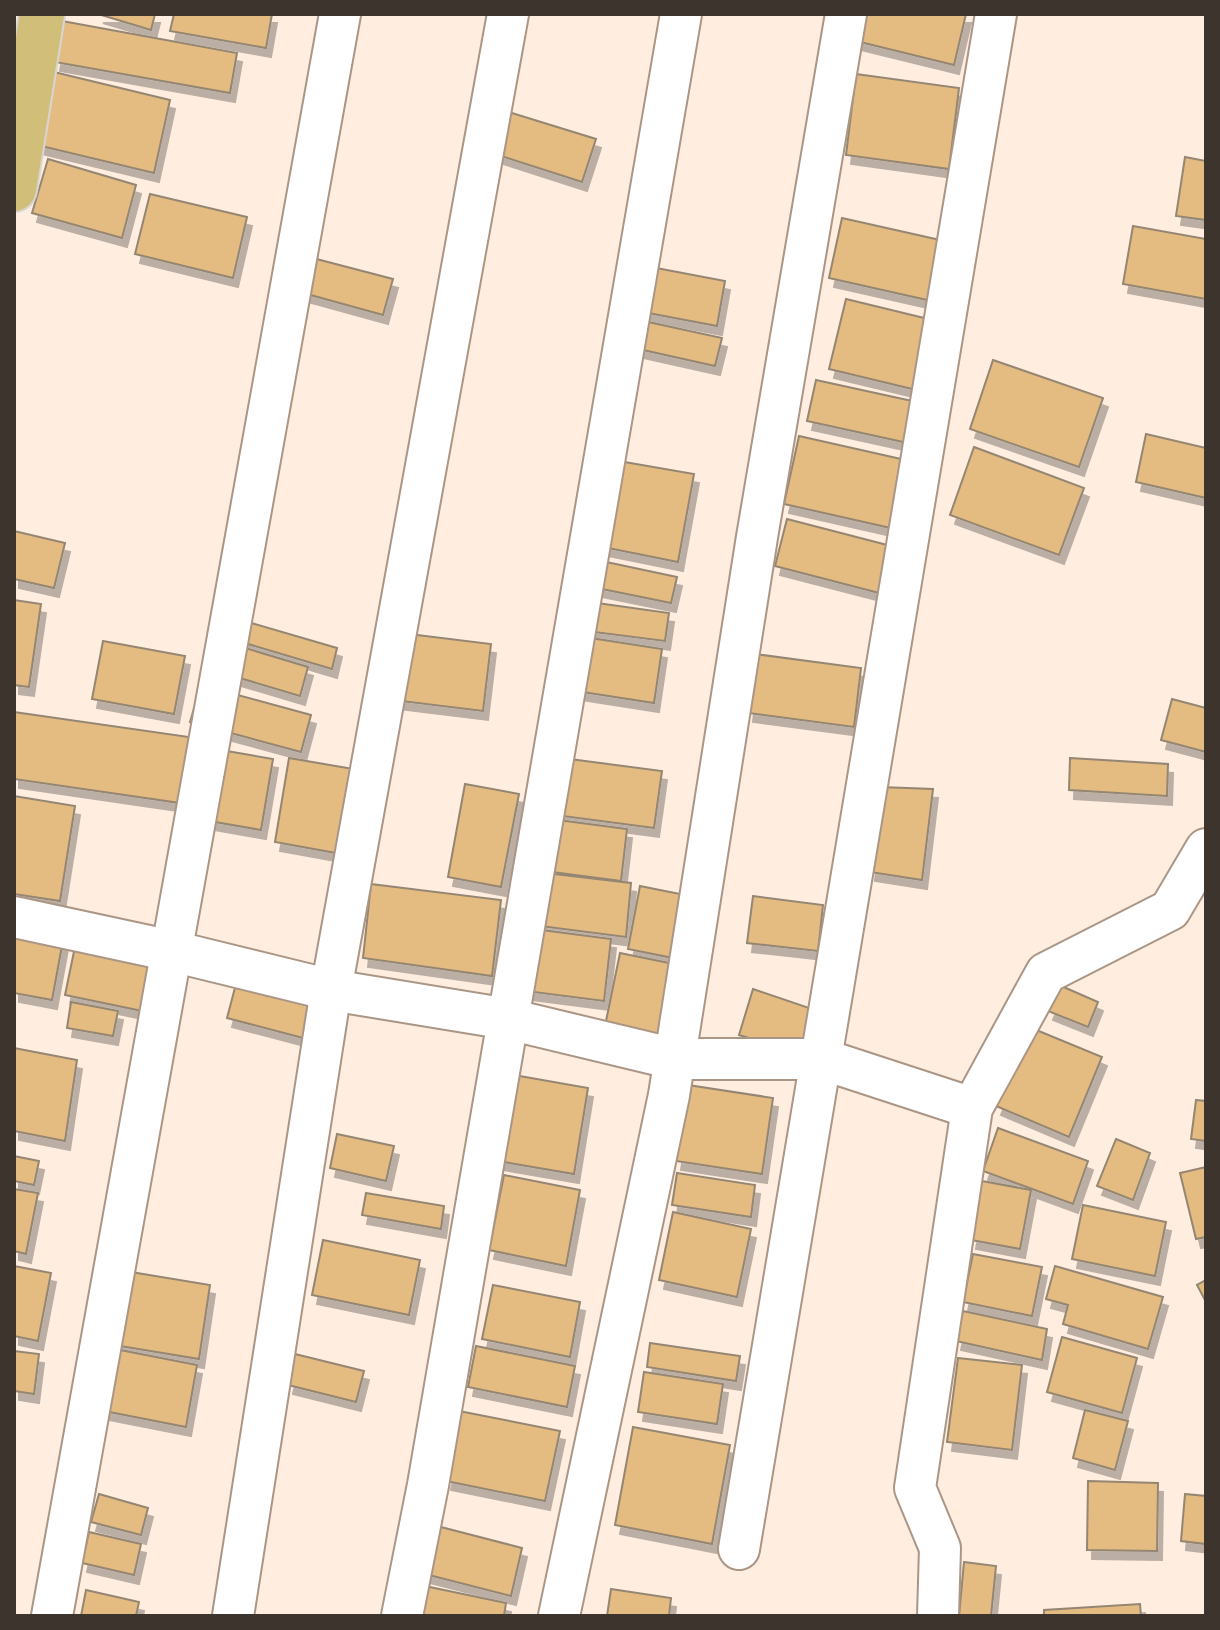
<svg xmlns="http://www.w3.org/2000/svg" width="1220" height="1630" font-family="'DM Sans',sans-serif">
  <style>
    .building { fill: #e4bb81; stroke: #948672; stroke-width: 2; filter: url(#shadow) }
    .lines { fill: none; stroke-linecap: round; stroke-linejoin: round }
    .minor-casing { stroke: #ab9686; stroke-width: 44 }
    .major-casing { stroke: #d8d6d5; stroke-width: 48 }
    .minor { stroke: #fff; stroke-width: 40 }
    .major { stroke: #d1bf79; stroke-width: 44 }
  </style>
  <defs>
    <filter id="shadow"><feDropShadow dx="5" dy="9" stdDeviation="0" flood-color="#0004"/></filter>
  </defs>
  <rect width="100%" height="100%" fill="#ffeddf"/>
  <g class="building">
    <path d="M98,14h57l-4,16z"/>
    <path d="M174,14h98l-6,34 -96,-17z"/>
    <path d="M863,14h103l-12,51 -98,-24z"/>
    <path d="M62,21l175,32 -7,40 -175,-31z"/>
    <path d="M54,72l116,28 -16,73 -117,-28z"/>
    <path d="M856,74l103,14 -10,81 -103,-14z"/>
    <path d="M502,110l94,29 -14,43 -93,-30z"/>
    <path d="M1185,157l21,4v59l-30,-4z"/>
    <path d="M48,159l88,26 -14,53 -90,-25z"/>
    <path d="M150,194l97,23 -14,61 -98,-24z"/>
    <path d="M842,218l116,26 -13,60 -116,-26z"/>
    <path d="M1133,226l73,13v60l-83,-15z"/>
    <path d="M305,256l88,23 -10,36 -87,-24z"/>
    <path d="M651,267l74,14 -8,45 -74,-14z"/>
    <path d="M846,299l103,25 -16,70 -104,-25z"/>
    <path d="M639,320l83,18 -7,28 -81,-18z"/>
    <path d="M993,360l110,38 -24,69 -109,-38z"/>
    <path d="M816,380l110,24 -9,41 -110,-24z"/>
    <path d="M1146,434l60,14v50l-70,-16z"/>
    <path d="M799,436l111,25 -15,68 -111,-25z"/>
    <path d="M974,447l110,41 -25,67 -109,-40z"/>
    <path d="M613,460l81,14 -16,88 -80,-16z"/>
    <path d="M787,519l108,28 -12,47 -108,-28z"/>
    <path d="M14,531l51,12 -11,45 -40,-9z"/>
    <path d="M597,560l80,17 -6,26 -79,-16z"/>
    <path d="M14,600l27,4 -12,83 -15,-2z"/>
    <path d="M590,602l79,11 -4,28 -79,-10z"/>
    <path d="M224,615l113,33 -5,21 -114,-34z"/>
    <path d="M401,633l90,11 -8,67 -90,-11z"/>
    <path d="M584,637l78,12 -8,54 -78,-12z"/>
    <path d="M212,638l96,29 -8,29 -97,-29z"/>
    <path d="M103,641l82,15 -11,58 -82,-15z"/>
    <path d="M755,654l106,14 -7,59 -106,-14z"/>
    <path d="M201,685l110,30 -10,37 -111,-30z"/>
    <path d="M1172,699l34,9v44l-45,-12z"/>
    <path d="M14,712l175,25 -9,66 -166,-24z"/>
    <path d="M221,750l52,9 -12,71 -52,-9z"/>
    <path d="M289,758l82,14 -13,85 -83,-15z"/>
    <path d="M562,758l100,13 -8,57 -99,-13z"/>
    <path d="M1070,758l98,6 -1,32 -98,-6z"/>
    <path d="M465,784l54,10 -18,93 -53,-10z"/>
    <path d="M880,787l53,2 -11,91 -52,-8z"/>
    <path d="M14,796l61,10 -15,95 -46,-7z"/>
    <path d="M558,820l69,9 -6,52 -69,-9z"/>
    <path d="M546,873l85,10 -5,54 -86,-11z"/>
    <path d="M371,884l130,16 -9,76 -129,-18z"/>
    <path d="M640,886l45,9 -12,63 -45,-9z"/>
    <path d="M753,896l70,9 -5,46 -71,-8z"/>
    <path d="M17,926l47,9 -12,65 -38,-7v-51z"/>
    <path d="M534,929l77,10 -7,62 -78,-10z"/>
    <path d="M77,937l81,17 -11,58 -82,-17z"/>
    <path d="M620,953l59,12 -12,78 -62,-17z"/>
    <path d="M236,984l76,19 -9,35 -76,-20z"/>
    <path d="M1059,985l39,17 -10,25 -40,-16z"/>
    <path d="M753,989l68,23 -18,42 -64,-19z"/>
    <path d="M71,1002l47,9 -5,25 -46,-8z"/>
    <path d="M1029,1027l73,30 -33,80 -73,-31z"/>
    <path d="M14,1048l63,12 -12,81 -51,-10z"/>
    <path d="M514,1075l74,13 -14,86 -76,-13z"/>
    <path d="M688,1085l85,13 -11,76 -86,-13z"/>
    <path d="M1196,1100l10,1v40l-15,-2z"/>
    <path d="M998,1128l90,33 -15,43 -90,-33z"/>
    <path d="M337,1134l57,12 -8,35 -56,-13z"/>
    <path d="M1116,1139l34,14 -17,47 -36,-14z"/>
    <path d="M14,1156l25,5 -5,24 -20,-4z"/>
    <path d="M1206,1167v70l-10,2 -16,-66z"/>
    <path d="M677,1173l78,12 -4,32 -79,-12z"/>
    <path d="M504,1175l76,15 -14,76 -77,-16z"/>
    <path d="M982,1181l49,9 -11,59 -49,-9z"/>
    <path d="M14,1189l24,4 -12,61 -12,-3z"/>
    <path d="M366,1193l78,13 -3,23 -79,-14z"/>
    <path d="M1083,1205l83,17 -11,54 -83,-17z"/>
    <path d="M673,1212l78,17 -14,68 -78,-17z"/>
    <path d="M323,1240l97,20 -11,55 -97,-20z"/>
    <path d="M973,1254l69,13 -10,49 -69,-14z"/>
    <path d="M14,1266l37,7 -13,68 -24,-5z"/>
    <path d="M1055,1266l108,31 -15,52 -85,-25 5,-19 -22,-6z"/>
    <path d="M125,1271l85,14 -11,74 -85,-14z"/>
    <path d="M1206,1280v22l-9,-17z"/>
    <path d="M493,1285l87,17 -10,55 -88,-18z"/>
    <path d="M963,1311l84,18 -5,31 -86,-19z"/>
    <path d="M1062,1337l75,21 -15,55 -75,-21z"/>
    <path d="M650,1343l90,13 -4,25 -89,-14z"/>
    <path d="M476,1346l99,20 -8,41 -99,-20z"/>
    <path d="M115,1349l82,16 -11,62 -82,-16z"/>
    <path d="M14,1351l25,3 -5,40 -20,-3z"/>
    <path d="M295,1354l69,17 -8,31 -68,-17z"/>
    <path d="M958,1358l64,7 -10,85 -65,-8z"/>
    <path d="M644,1372l79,12 -6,40 -79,-12z"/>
    <path d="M1085,1410l43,11 -13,49 -42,-12z"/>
    <path d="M459,1411l101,20 -15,70 -99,-20z"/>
    <path d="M633,1427l97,18 -18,99 -97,-19z"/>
    <path d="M1088,1481l70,2 -1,68 -70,-1z"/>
    <path d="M99,1494l49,14 -7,27 -50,-13z"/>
    <path d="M1185,1494l21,2v48l-25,-3z"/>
    <path d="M437,1526l85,22 -11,48 -86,-22z"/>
    <path d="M89,1532l52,12 -7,31 -52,-12z"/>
    <path d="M964,1562l32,4 -5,50h-32z"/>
    <path d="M425,1586l81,17 -2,13 -86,-1z"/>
    <path d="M611,1589l60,9 -2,18h-62z"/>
    <path d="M86,1590l53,12 -3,14h-55z"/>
    <path d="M1140,1604l1,12h-97v-6z"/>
  </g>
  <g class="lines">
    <defs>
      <g id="minor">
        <path d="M14,917l158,34 159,39 177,29 167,40h147l150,49"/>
        <path d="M739,1549l257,-1535"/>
        <path d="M52,1616l288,-1602"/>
        <path d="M233,1616l98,-626 177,-976"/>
        <path d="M402,1616l26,-131 253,-1471"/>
        <path d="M559,1616l110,-521 88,-558 89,-523"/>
        <path d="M938,1616l2,-68 -25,-60 57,-380 74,-135 124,-63 36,-61"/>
      </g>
      <path id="major" d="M14,189l28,-175"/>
    </defs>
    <use href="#minor" class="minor-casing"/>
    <use href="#major" class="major-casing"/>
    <use href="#minor" class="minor"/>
    <use href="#major" class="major"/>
  </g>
  <rect width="1220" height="1630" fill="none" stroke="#3d342e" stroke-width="32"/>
</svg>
